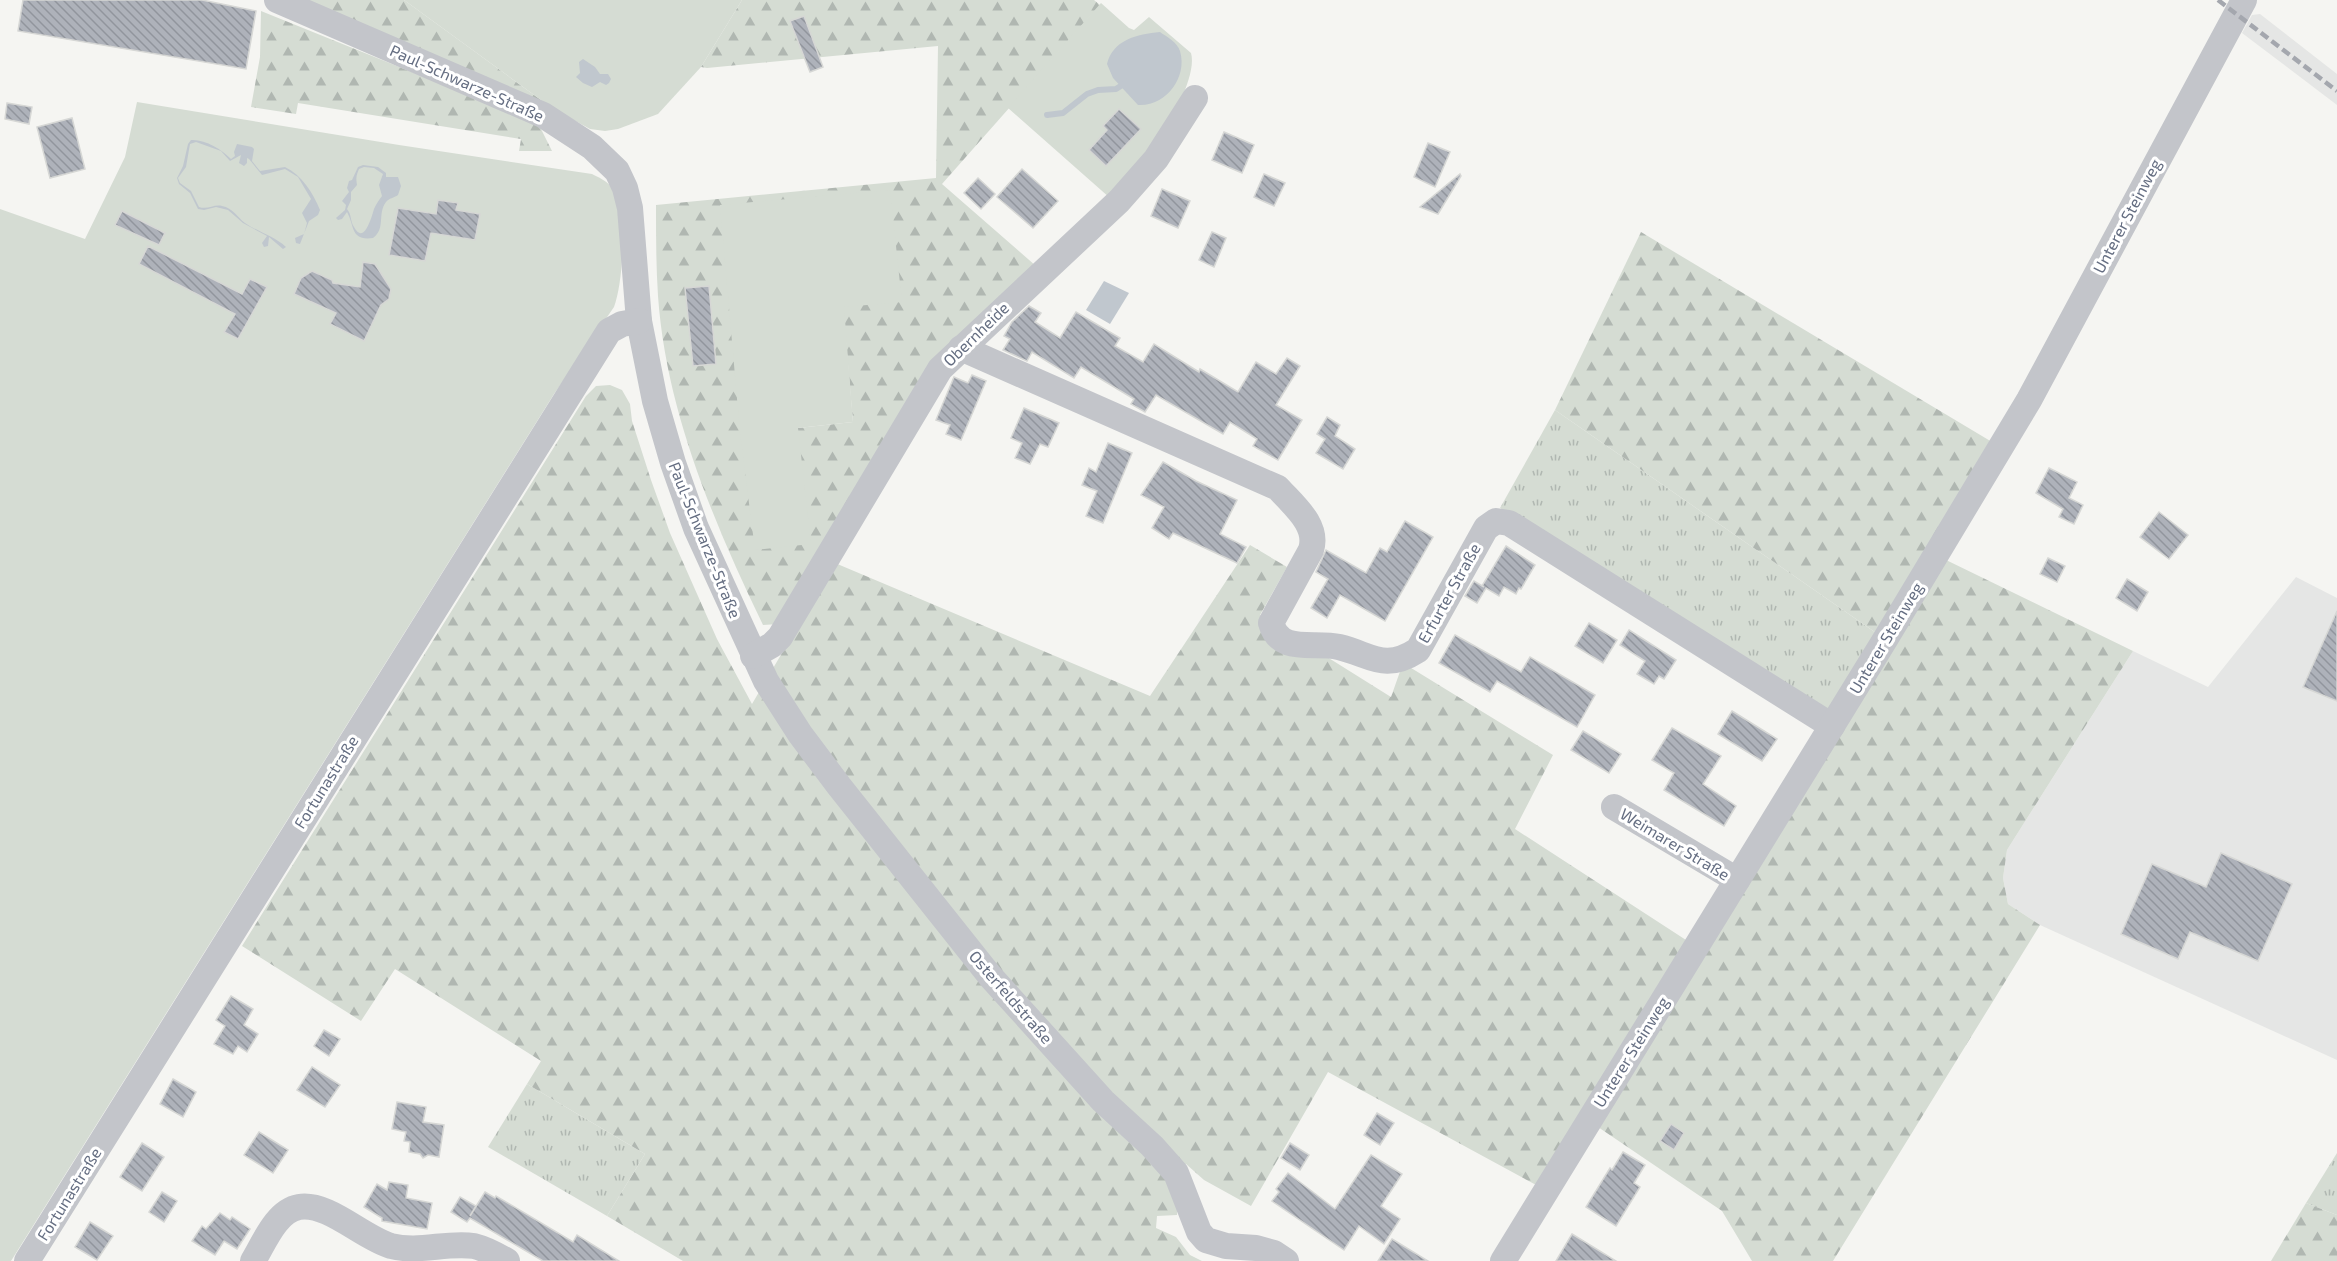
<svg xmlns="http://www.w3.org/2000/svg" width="2337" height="1261" font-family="'Exo 2',sans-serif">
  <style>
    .built { fill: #e5e6e5 }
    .grass { fill: url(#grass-tufts) }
    .forest { fill: url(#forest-firs); fill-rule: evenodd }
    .green { fill: #d5dcd3 }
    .water { fill: #c0c7ce; fill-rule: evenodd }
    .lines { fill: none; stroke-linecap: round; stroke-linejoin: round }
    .stream { stroke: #c0c7ce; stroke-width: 6 }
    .building { fill: url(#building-back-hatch); stroke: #d6d7d5; stroke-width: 1.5 }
    .minor { stroke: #c3c5ca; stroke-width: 26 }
    .rail { stroke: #a4a7ae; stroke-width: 4.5; stroke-dasharray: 9 4.5; stroke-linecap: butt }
    .labels { text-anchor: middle; stroke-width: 6; stroke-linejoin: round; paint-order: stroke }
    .street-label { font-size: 16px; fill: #656e82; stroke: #fff }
  </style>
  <defs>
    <pattern id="grass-tufts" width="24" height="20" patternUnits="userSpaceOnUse" patternTransform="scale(1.5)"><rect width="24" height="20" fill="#d5dcd3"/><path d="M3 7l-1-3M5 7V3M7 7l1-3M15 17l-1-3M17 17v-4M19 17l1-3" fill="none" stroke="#b0b7b1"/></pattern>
    <pattern id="forest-firs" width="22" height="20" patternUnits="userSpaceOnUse" patternTransform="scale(1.5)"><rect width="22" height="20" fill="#d5dcd3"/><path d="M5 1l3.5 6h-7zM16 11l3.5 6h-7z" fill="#b0b7b1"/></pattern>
    <pattern id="building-back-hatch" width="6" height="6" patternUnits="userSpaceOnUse" patternTransform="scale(1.5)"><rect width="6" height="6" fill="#aeb2ba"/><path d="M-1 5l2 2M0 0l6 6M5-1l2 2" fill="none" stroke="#91959d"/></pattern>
  </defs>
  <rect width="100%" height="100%" fill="#f5f5f2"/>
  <g class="built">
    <path d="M2260,14l77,60v31l-95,-72 10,-18z"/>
    <path d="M2296,577l41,21v462l-297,-135 -32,-21 -5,-26 4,-28 126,-199 75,36z"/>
  </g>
  <g class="grass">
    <path d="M1555,410l324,225 -48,77 -331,-204z"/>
    <path d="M527,1084l118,70 -38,62 -119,-69z"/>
    <path d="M2337,1153v62l-31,-12z"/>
  </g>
  <g class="forest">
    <path d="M296,0h108l148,108z"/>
    <path d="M742,0h352l6,5 -158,179 94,82 -105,97 -152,261 -16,1c-49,-102 -97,-214 -105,-329 -2,-30 -2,-61 -2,-91l280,-27 2,-132 -231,22 -6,-1zM720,205l123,102 10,115 -55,6zM708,286l8,78 -23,2 -8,-77z"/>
    <path d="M261,11l277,112 14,28h-33l2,-12 -223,-36 -2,11 -45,-7 9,-50z"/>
    <path d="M1641,232l351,210 -113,193 -324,-225z"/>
    <path d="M610,385l12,5 8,14 2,17 19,59 19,53 47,106 35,65 83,-141 315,133 100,-151 37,22 -27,48 131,82 12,-34 150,92 -38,74 171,111 -148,246 -210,-114 -77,134 -47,-26 -18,-16 -17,19 9,19 -1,13 -20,1 -1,12 20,9 14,18 12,6h-519l-76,-45 38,-62 -118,-70 14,-23 -146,-92 -34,52 -119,-75 344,-550 10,-10z"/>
    <path d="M1944,559l189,92 -126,199 -4,28 5,26 32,21 -207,336h-81l-30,-50 -124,-84z"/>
    <path d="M2306,1203l31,12v46h-66z"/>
  </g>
  <g class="green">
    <path d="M404,0h338l-41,67 -43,47 -40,15 -13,2 -15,-2 -38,-21z"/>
    <path d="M1101,3l28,25 5,2 15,-13 42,36c6,21 -18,65 -30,83 -14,22 -34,42 -51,62l-102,-90z"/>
    <path d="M137,102l262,43 193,29c6,3 15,7 19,13 16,25 13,93 3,120l-60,87 -543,867h-11v-1052l85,30 40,-82z"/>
    <path d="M890,190l12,112 -58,5 9,115 -55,6 13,116 -56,6 -15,-117 -20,-228z"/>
  </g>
  <g class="water">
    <path d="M1160,32c7,5 17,10 20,19 8,27 -15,56 -42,54l-25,-27 -6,-14c6,-24 30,-30 53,-32z"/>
    <path d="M583,59l12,8 5,7h8l3,5 -2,4 -3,2 -6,-3 -8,5 -9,-4 -7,-6 4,-4 -1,-11z"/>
    <path d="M191,140c14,-1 30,9 40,19l4,-3 -1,-4 3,-8 15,3 2,2 -2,12 8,10 25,-4c17,8 28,26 35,43l-2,5 -9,6 -9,23 -4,-1 -1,-5 9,-4 3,-11 -5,-10 9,-14 -13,-22 -13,-8 -23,6 -13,-16 -2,-1v5l-3,3 -5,-3 2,-8 -11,6 -9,-10 -25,-9 -6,2 -4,23 -8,11 2,5 11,8 8,16c9,3 15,-3 23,-1 11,2 15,11 23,17 13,9 29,13 41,24l-3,2 -14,-12 -1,9 -4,1 -2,-4 5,-7 -24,-13 -15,-13 -12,-3 -12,3 -6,-1 -8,-16 -11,-9 -2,-6 6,-12 5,-22z"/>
    <path d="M363,165l15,2 8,6v4h12l3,9 -3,9c-4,3 -9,3 -12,7 -9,12 0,27 -13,36 -23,3 -18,-12 -26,-26l-5,7 -4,1 -2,-2 9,-8 1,-5 -4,-4 7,-9 -2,-4 2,-7 3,-1 6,-13zM364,167l10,1 9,6 -4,11 3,11c-3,4 -6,8 -8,13 -2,7 -10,37 -20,18 -4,-6 -2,-12 -7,-18l4,-9v-8l6,-7c-1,-7 -1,-9 2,-16z"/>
    <path d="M1104,281l25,12 -19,31 -24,-14z"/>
  </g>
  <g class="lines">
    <path class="stream" d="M1047,115l16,-2 24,-19 11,-4 18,-1 11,-7"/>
  </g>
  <g class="building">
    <path d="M23,0h179l54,11 -10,58 -228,-38z"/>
    <path d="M804,16l19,51 -13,5 -20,-51z"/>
    <path d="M7,103l25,4 -3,17 -24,-5z"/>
    <path d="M1119,109l22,20 -35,37 -17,-16 18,-20 -4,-4z"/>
    <path d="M72,118l13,51 -35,9 -13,-51z"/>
    <path d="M1224,132l30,13 -12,28 -30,-13z"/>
    <path d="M1428,143l22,9 -15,35 -21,-10z"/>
    <path d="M1022,169l36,32 -25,27 -36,-31z"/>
    <path d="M1264,174l21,9 -11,23 -20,-9z"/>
    <path d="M1460,174l1,2 -23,38 -18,-7z"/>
    <path d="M978,178l17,16 -14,15 -17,-16z"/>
    <path d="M1162,189l28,12 -12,27 -27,-12z"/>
    <path d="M438,200l20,3 -2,7 24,4 -5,26 -44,-7 -6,28 -36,-6 9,-47 38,6z"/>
    <path d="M122,211l43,22 -6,12 -44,-20z"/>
    <path d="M1212,232l14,6 -12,29 -15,-7z"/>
    <path d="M148,246l94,48 8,-15 17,8 -29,52 -14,-7 11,-18 -96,-50z"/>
    <path d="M363,262l12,2 16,25 -2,10 -8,6 -17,36 -34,-17 6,-11 -42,-19 7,-16 11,-7 20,9 1,3 27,4z"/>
    <path d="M709,286l7,78 -23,2 -8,-78z"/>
    <path d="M1029,306l12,7 -6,9 25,16 16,-26 44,26 -5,8 28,16 11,-18 45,28 1,-3 38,23 18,-30 20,12 11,-16 13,8 -24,39 26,15 -24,40 -25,-14 4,-7 -27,-17 -7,12 -67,-39 -11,17 -14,-8 3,-5 -53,-32 -7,11 -42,-26 -5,9 -24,-11 7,-11 -6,-3 8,-14z"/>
    <path d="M972,375l14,6 -25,59 -15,-6 4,-9 -14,-5 18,-43 14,6z"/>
    <path d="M1024,408l35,15 -11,24 -8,-3 -10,20 -15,-6 7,-15 -11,-5z"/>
    <path d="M1327,417l13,8 -5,11 20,13 -12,20 -27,-16 9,-14 -8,-5z"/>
    <path d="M1108,443l24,10 -29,70 -17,-7 11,-25 -15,-6 7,-17 7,4z"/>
    <path d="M1163,462l33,19 41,19 -17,34 26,13 -9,16 -64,-30 -4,6 -17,-11 12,-21 -23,-12z"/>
    <path d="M2049,468l28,14 -8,16 14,7 -9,19 -15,-7 4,-8 -27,-16z"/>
    <path d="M2159,512l29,23 -19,24 -29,-22z"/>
    <path d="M1405,521l28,16 -48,84 -45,-26 -13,23 -16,-10 17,-29 -12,-7 10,-22 40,23 14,-25 7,4z"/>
    <path d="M1506,546l29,19 -14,24 -2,-1 -3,6 -12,-7 -5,9 -13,-8 -9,15 -12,-7 9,-15 10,6 -2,-1z"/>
    <path d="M2048,558l17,8 -8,16 -17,-8z"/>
    <path d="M2127,579l21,13 -11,19 -21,-13z"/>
    <path d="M2337,611v90l-34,-14z"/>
    <path d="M1589,623l28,17 -14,23 -28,-17z"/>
    <path d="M1629,630l47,30 -12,19 -5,-3 -5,8 -17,-10 8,-13 -25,-16z"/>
    <path d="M1455,635l66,37 9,-15 65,38 -18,32 -80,-46 -7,11 -51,-29z"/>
    <path d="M1732,711l45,28 -15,22 -44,-27z"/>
    <path d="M1672,728l49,28 -18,28 33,22 -12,20 -60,-36 10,-17 -22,-13z"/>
    <path d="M1583,731l38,23 -12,19 -38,-23z"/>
    <path d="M2221,853l71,31 -34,77 -68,-29 -12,27 -57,-25 31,-70 54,23z"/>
    <path d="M231,996l22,13 -9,16 14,9 -11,18 -9,-6 -5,8 -19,-10 11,-18 -9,-6z"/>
    <path d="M324,1030l16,9 -11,17 -15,-10z"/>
    <path d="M312,1067l28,18 -15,22 -28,-17z"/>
    <path d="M173,1079l23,13 -13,25 -23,-13z"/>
    <path d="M397,1102l29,5 -3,15 21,3 -5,32 -11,-2 -5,3 -3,-4 -11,-2 1,-10 -6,-1 2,-9 -14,-3z"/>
    <path d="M1377,1113l17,10 -14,22 -16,-10z"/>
    <path d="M1671,1124l13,9 -10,17 -14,-9z"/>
    <path d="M259,1132l29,18 -15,23 -29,-18z"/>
    <path d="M142,1143l22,14 -22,34 -22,-14z"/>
    <path d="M1290,1143l19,12 -9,15 -19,-12z"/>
    <path d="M1623,1152l22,13 -11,18 6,4 -24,39 -30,-19 24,-39 2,2z"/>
    <path d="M1371,1155l31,19 -21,32 19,13 -16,25 -25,-18 -15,24 -72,-49 7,-9 -3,-3 12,-16 47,36z"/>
    <path d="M389,1182l19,3 -2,13 26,5 -5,26 -45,-8v-3l-18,-11 13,-23 10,6z"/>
    <path d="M162,1192l15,9 -13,21 -15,-10z"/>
    <path d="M485,1192l10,6 1,-2 77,46 4,-7 42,26h-76l-73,-43 -3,4 -16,-10 9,-15 16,9 -6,10z"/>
    <path d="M220,1213l10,7 2,-3 18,12 -13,20 -13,-8 -9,14 -23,-14 10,-15 4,3z"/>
    <path d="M90,1222l23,14 -16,24 -22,-13z"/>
    <path d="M1572,1234l44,27h-60z"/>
    <path d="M1392,1239l36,22h-50z"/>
  </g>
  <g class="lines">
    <g class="minor">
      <path d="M277,0l266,115 49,32 25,24 8,17 5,20 9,113 16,80 18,62 23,65 70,153 34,53 39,52 151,190 113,125 49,45 24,27 23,59 7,8 20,6 30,2 18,5 12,8"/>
      <path d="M961,348l317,140c15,17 41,37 33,62l-40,73c9,32 43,18 68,24 33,8 45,25 79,3l68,-122 10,-7 13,2 323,203"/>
      <path d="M753,656l19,-11 8,-8 160,-268 179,-168 37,-42 39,-61"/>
      <path d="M1614,807l123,73"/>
      <path d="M27,1261l582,-930 13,-7 17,-3"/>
      <path d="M253,1261c11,-18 23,-50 46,-54 29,-5 64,31 92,39 28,7 55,-4 83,0 12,3 23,9 33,15"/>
      <path d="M1503,1261l383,-623 143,-238 215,-400"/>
    </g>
    <path class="rail" d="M2218,0l119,91"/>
  </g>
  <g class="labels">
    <g class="street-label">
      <text transform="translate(467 83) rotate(24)" y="6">Paul-Schwarze-Straße</text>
      <text transform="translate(2127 216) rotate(-62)" y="6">Unterer Steinweg</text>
      <text transform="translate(976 334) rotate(-44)" y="6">Obernheide</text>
      <text transform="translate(705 540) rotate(68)" y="6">Paul-Schwarze-Straße</text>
      <text transform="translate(1449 593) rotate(-61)" y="6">Erfurter Straße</text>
      <text transform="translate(1886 638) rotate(-59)" y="6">Unterer Steinweg</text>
      <text transform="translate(326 782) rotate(-58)" y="6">Fortunastraße</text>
      <text transform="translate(1675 844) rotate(31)" y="6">Weimarer Straße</text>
      <text transform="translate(1011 997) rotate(49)" y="6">Osterfeldstraße</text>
      <text transform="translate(1631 1052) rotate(-58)" y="6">Unterer Steinweg</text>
      <text transform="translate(69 1194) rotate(-58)" y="6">Fortunastraße</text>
    </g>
  </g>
</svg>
